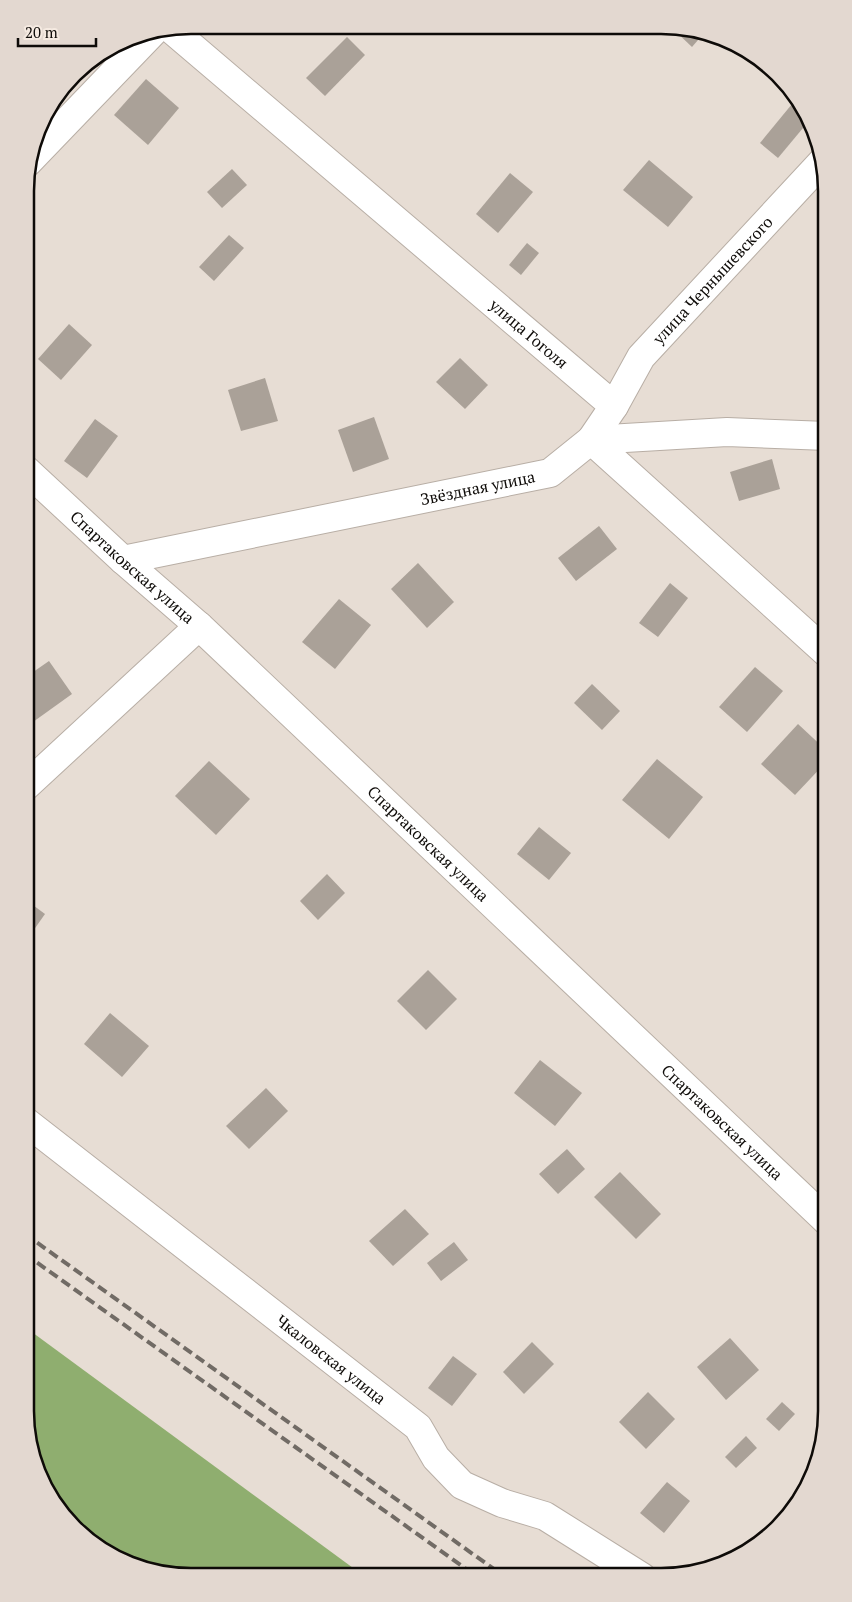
<svg xmlns="http://www.w3.org/2000/svg" width="852" height="1602" font-family="'PT Serif',serif">
  <style>
    .forest { fill: #8fae6f }
    .building { fill: #aaa198 }
    .lines { fill: none; stroke-linecap: round; stroke-linejoin: round }
    .minor-casing { stroke: #b8aea5; stroke-width: 30 }
    .minor { stroke: #fff; stroke-width: 28 }
    .rail { stroke: #716b65; stroke-width: 4; stroke-dasharray: 10 5; stroke-linecap: butt }
    .labels { text-anchor: middle; stroke-width: 4; stroke-linejoin: round; paint-order: stroke }
    .street-label { font-size: 16px; fill: #0e0b08; stroke: #f5eae1 }
    .rim { fill: none; stroke: #0e0b08; stroke-width: 2.5 }
  </style>
  <rect width="100%" height="100%" fill="#e7ddd4"/>
  <path class="forest" d="M25,1327l339,249h-195l-79,-33 -31,-31 -25,-47 -9,-54z"/>
  <g class="building">
    <path d="M672,28h21l11,5 -12,14z"/>
    <path d="M347,37l18,18 -40,41 -19,-18z"/>
    <path d="M146,79l33,29 -31,37 -34,-30z"/>
    <path d="M792,104l9,8 7,10 -30,36 -18,-15z"/>
    <path d="M649,160l44,37 -25,30 -45,-37z"/>
    <path d="M232,169l15,16 -25,23 -15,-16z"/>
    <path d="M510,173l23,19 -35,41 -22,-19z"/>
    <path d="M229,235l15,13 -30,33 -15,-14z"/>
    <path d="M527,243l12,10 -18,22 -12,-10z"/>
    <path d="M69,324l23,21 -31,35 -23,-21z"/>
    <path d="M460,358l28,27 -23,24 -29,-27z"/>
    <path d="M265,378l13,43 -37,10 -13,-41z"/>
    <path d="M374,417l15,42 -36,13 -15,-42z"/>
    <path d="M95,419l23,17 -31,42 -23,-17z"/>
    <path d="M772,459l8,30 -41,12 -9,-29z"/>
    <path d="M599,526l18,23 -41,32 -18,-23z"/>
    <path d="M418,563l36,39 -27,26 -36,-39z"/>
    <path d="M670,583l18,15 -30,39 -19,-14z"/>
    <path d="M339,599l32,26 -36,44 -33,-27z"/>
    <path d="M49,661l23,33 -46,33v-50z"/>
    <path d="M755,667l28,24 -36,41 -28,-25z"/>
    <path d="M592,684l28,27 -18,19 -28,-27z"/>
    <path d="M798,724l29,27v10l-32,34 -34,-31z"/>
    <path d="M657,759l46,38 -34,42 -47,-39z"/>
    <path d="M209,761l41,38 -34,36 -41,-39z"/>
    <path d="M539,827l32,26 -22,27 -32,-26z"/>
    <path d="M327,874l18,19 -27,27 -18,-19z"/>
    <path d="M26,900l19,14 -19,27z"/>
    <path d="M428,970l29,29 -31,31 -29,-29z"/>
    <path d="M110,1013l39,33 -27,31 -38,-33z"/>
    <path d="M540,1060l42,33 -27,33 -41,-33z"/>
    <path d="M266,1088l22,23 -39,38 -23,-23z"/>
    <path d="M567,1149l18,20 -27,25 -19,-20z"/>
    <path d="M620,1172l41,42 -25,25 -42,-42z"/>
    <path d="M405,1209l24,25 -36,32 -24,-25z"/>
    <path d="M454,1242l14,18 -27,21 -14,-18z"/>
    <path d="M730,1338l29,32 -33,30 -29,-33z"/>
    <path d="M532,1342l22,22 -30,30 -21,-22z"/>
    <path d="M453,1356l24,18 -25,32 -24,-18z"/>
    <path d="M648,1392l27,27 -29,30 -27,-27z"/>
    <path d="M782,1402l13,12 -16,17 -13,-12z"/>
    <path d="M746,1436l11,12 -21,20 -11,-11z"/>
    <path d="M667,1482l23,19 -26,32 -24,-20z"/>
  </g>
  <g class="lines">
    <defs>
      <g id="minor">
        <path id="s1" d="M171,29l443,377 -23,34 236,213"/>
        <path d="M28,162l125,-130"/>
        <path id="s2" d="M614,406l27,-49 181,-195"/>
        <path id="s3" d="M26,470l97,90 76,66 628,595"/>
        <path id="s4" d="M123,560l427,-87 41,-33 136,-8 100,4"/>
        <path d="M26,786l173,-160"/>
        <path id="s5" d="M25,1121l393,306 18,31 26,27 40,18 43,13 97,61"/>
      </g>
    </defs>
    <use href="#minor" class="minor-casing"/>
    <use href="#minor" class="minor"/>
    <g class="rail">
      <path d="M25,1234l480,343"/>
      <path d="M25,1254l451,322"/>
    </g>
  </g>
  <g class="labels">
    <g class="street-label">
      <text dy="6" stroke="none"><textPath href="#s2" startOffset="161">улица Чернышевского</textPath></text>
      <text dy="6" stroke="none"><textPath href="#s1" startOffset="470">улица Гоголя</textPath></text>
      <text dy="6" stroke="none"><textPath href="#s4" startOffset="362">Звёздная улица</textPath></text>
      <text dy="6" stroke="none"><textPath href="#s3" startOffset="144">Спартаковская улица</textPath></text>
      <text dy="6" stroke="none"><textPath href="#s3" startOffset="549">Спартаковская улица</textPath></text>
      <text dy="6" stroke="none"><textPath href="#s3" startOffset="954">Спартаковская улица</textPath></text>
      <text dy="6" stroke="none"><textPath href="#s5" startOffset="388">Чкаловская улица</textPath></text>
    </g>
  </g>
  <path d="M0 0H852V1602H0ZM191 34H661A157 157 0 0 1 818 191V1411A157 157 0 0 1 661 1568H191A157 157 0 0 1 34 1411V191A157 157 0 0 1 191 34Z" fill="#e3d8d0" fill-rule="evenodd"/>
  <path class="rim" d="M191 34H661A157 157 0 0 1 818 191V1411A157 157 0 0 1 661 1568H191A157 157 0 0 1 34 1411V191A157 157 0 0 1 191 34Z"/>
  <path d="M18 38v8h78v-8" fill="none" stroke="#0e0b08" stroke-width="2.5"/>
  <text x="25" y="38" font-size="15" fill="#0e0b08" stroke="#f5eae1" stroke-width="4" paint-order="stroke">20 m</text>
</svg>
